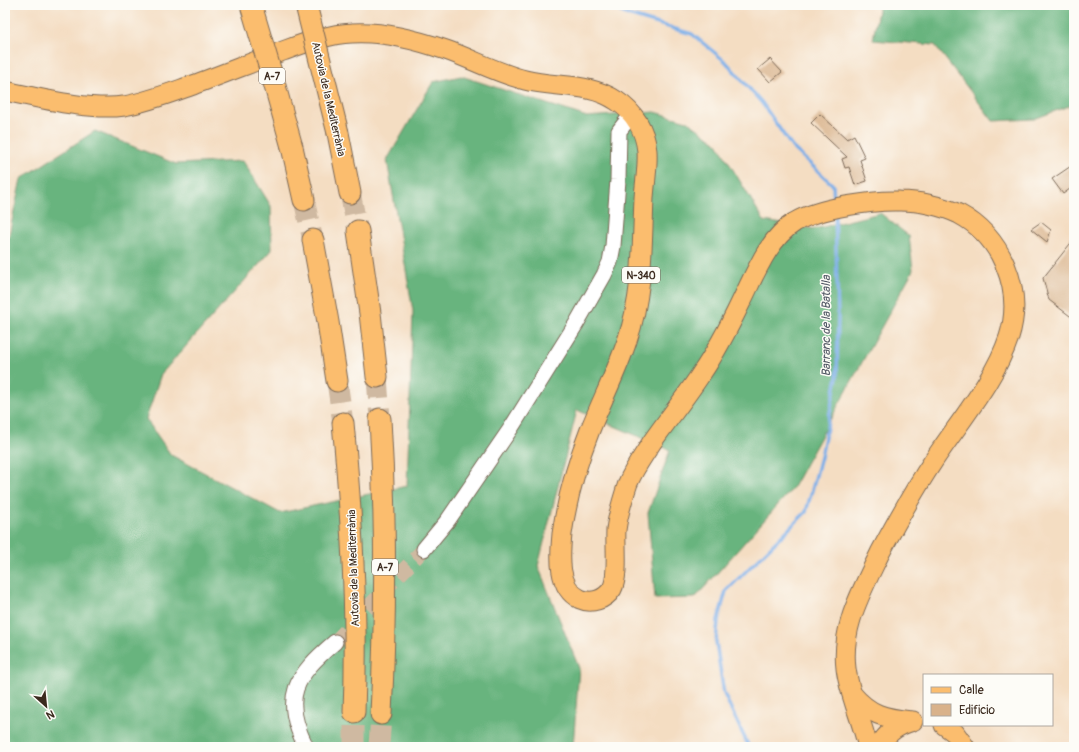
<svg xmlns="http://www.w3.org/2000/svg" width="1079" height="752" font-family="Pangolin,sans-serif">
  <style>
    .forest { fill: #67b47e; stroke: #516f4e }
    .lines { fill: none; stroke-linecap: round; stroke-linejoin: round }
    .stream { stroke: #7caee8; stroke-width: 3.5 }
    .building { fill: #d9b28a }
    .tertiary-tunnel { stroke: #cfb9a1; stroke-width: 15; stroke-dasharray: 15 8; stroke-linecap: butt }
    .motorway-tunnel { stroke: #cfb9a1; stroke-width: 21; stroke-dasharray: 21 10; stroke-linecap: butt }
    .tertiary-casing { stroke: #7c6957; stroke-width: 17 }
    .primary-casing { stroke: #7c6957; stroke-width: 21 }
    .motorway-casing { stroke: #7c6957; stroke-width: 23 }
    .tertiary { stroke: #fff; stroke-width: 15 }
    .primary { stroke: #fbbd6e; stroke-width: 19 }
    .motorway { stroke: #fbbd6e; stroke-width: 21 }
    .motorway-bridge-casing { stroke: #7c6957; stroke-width: 23; stroke-linecap: butt }
    .motorway-bridge { stroke: #fbbd6e; stroke-width: 21 }
    .labels { text-anchor: middle; stroke-width: 3; stroke-linejoin: round; paint-order: stroke }
    .shield { fill: #fdfcf7; stroke: #75695f; stroke-width: 1 }
    .shield-label { font-size: 10px; font-weight: bold; fill: #3b2a1e }
    .street-label { font-size: 11px; fill: #3b2a1e; stroke: #fdfcf7 }
    .water-label { font-size: 12px; font-style: italic; fill: #525865; stroke: #fdfcf7 }
  </style>
  <rect width="100%" height="100%" fill="#fdfcf7"/>
  <filter id="ink" filterUnits="userSpaceOnUse"><feTurbulence type="fractalNoise" baseFrequency=".025" numOctaves="2"/><feDisplacementMap in="SourceGraphic" scale="8" xChannelSelector="R" yChannelSelector="G"/><feConvolveMatrix kernelMatrix="1 2 1 2 8 2 1 2 1" color-interpolation-filters="sRGB"/></filter>
  <filter id="wash" filterUnits="userSpaceOnUse"><feTurbulence type="fractalNoise" baseFrequency=".012" numOctaves="4" result="noise"/><feDisplacementMap in="SourceGraphic" scale="16" xChannelSelector="R" yChannelSelector="G"/><feGaussianBlur stdDeviation="0.9" result="paint"/><feColorMatrix in="noise" values="0 0 0 0 0 0 0 0 0 0 0 0 0 0 0 0 0 1.4 0 .05"/><feComposite in="paint" operator="in"/></filter>
  <g filter="url(#wash)">
    <rect width="100%" height="100%" fill="#f4ddc2"/>
    <g class="forest">
      <path d="M879,5h195v99l-40,15 -41,2 -58,-76 -62,-5z"/>
      <path d="M461,76l126,41 68,-5 32,9 30,22 47,78 51,8 65,-16 29,23 4,34 -121,219 -97,109 -40,1 -7,-86 22,-63 -93,-40 -39,156 41,102 -6,79h-568v-493l16,-75 74,-48 81,33 67,-3 28,45 1,44 -111,124 -15,45 25,36 109,58 127,-27 6,-175 -26,-151 46,-78z"/>
    </g>
    <g class="lines">
      <g class="stream">
        <path d="M605,5l23,10 64,19 34,28 36,41 30,44 41,38 1,17"/>
        <path d="M749,747l-25,-53 -8,-52 2,-22 8,-29 80,-79 15,-55 16,-80 1,-62 -3,-101"/>
      </g>
    </g>
    <g id="blocks">
      <g class="building">
        <path d="M770,59l12,13 -12,10 -12,-13z"/>
        <path d="M820,114l27,25 7,-4 11,23 -5,2 7,21 -12,4 -6,-18 -4,1 -3,-9 5,-2 -36,-34z"/>
        <path d="M1074,164v22l-11,8 -11,-15z"/>
        <path d="M1041,222l10,8 -4,12 -16,-13z"/>
        <path d="M1074,239v80l-25,-19 -6,-22z"/>
      </g>
    </g>
  </g>
  <g filter="url(#ink)">
    <use href="#blocks" fill-opacity="0" stroke="#7c6957" stroke-width="1"/>
    <g class="lines">
      <path class="tertiary-tunnel" d="M335,642l89,-93"/>
      <g class="motorway-tunnel">
        <path d="M350,193l8,38"/>
        <path d="M304,200l9,40"/>
        <path d="M377,377l3,42"/>
        <path d="M337,381l6,42"/>
        <path d="M354,747v-35"/>
        <path d="M379,747l2,-33"/>
      </g>
      <defs>
        <g id="tertiary">
          <path d="M424,549l24,-29 63,-92 65,-104 28,-49 6,-13 3,-16 5,-66 1,-49 13,-17"/>
          <path d="M306,747c-25,-50 -11,-71 29,-105"/>
        </g>
        <g id="primary">
          <path d="M5,91c34,7 85,20 119,15 23,-4 46,-13 69,-21 30,-11 60,-23 90,-34 22,-8 45,-17 69,-18 30,-2 65,7 94,17 26,9 51,23 79,30 30,8 65,2 92,21 17,11 28,29 30,50 1,16 -2,31 -3,47 -2,49 -1,97 -17,143 -10,30 -25,59 -37,89 -13,33 -23,68 -28,104 -2,21 -5,54 18,65 11,5 25,1 32,-10 7,-13 3,-44 4,-59 2,-16 7,-32 12,-47 6,-15 16,-28 24,-41 16,-23 34,-45 49,-68 16,-23 29,-49 41,-74 14,-28 26,-61 53,-78 24,-14 78,-22 105,-21 19,0 42,5 59,13 43,23 65,76 50,123 -14,43 -50,85 -75,123 -20,30 -37,61 -54,93 -10,21 -22,43 -29,66 -16,53 5,79 17,128"/>
          <path d="M852,694c18,21 32,24 59,27"/>
          <path d="M944,725l11,8 10,14"/>
          <path d="M879,747c7,-14 19,-22 34,-26"/>
        </g>
        <g id="motorway">
          <path d="M338,133l12,60"/>
          <path d="M292,147l12,53"/>
          <path d="M358,231l12,82 7,64"/>
          <path d="M313,240l15,82 9,59"/>
          <path d="M380,419c6,99 6,196 1,295"/>
          <path d="M343,423c9,96 15,193 11,289"/>
        </g>
      </defs>
      <use href="#tertiary" class="tertiary-casing"/>
      <use href="#primary" class="primary-casing"/>
      <use href="#motorway" class="motorway-casing"/>
      <use href="#tertiary" class="tertiary"/>
      <use href="#primary" class="primary"/>
      <use href="#motorway" class="motorway"/>
      <defs>
        <g id="motorway-bridge">
          <path d="M251,5l22,74 19,68"/>
          <path d="M306,5l32,128"/>
        </g>
      </defs>
      <use href="#motorway-bridge" class="motorway-bridge-casing"/>
      <use href="#motorway-bridge" class="motorway-bridge"/>
    </g>
  </g>
  <g class="labels">
    <g class="shield">
      <rect x="259" y="68" width="26" height="16" rx="3"/>
      <rect x="622" y="267" width="38" height="16" rx="3"/>
      <rect x="372" y="559" width="26" height="16" rx="3"/>
    </g>
    <g class="shield-label">
      <text x="272" y="80">A-7</text>
      <text x="641" y="279">N-340</text>
      <text x="385" y="571">A-7</text>
    </g>
    <g class="street-label">
      <text transform="translate(329 99) rotate(77)" y="4">Autovia de la Mediterrània</text>
      <text transform="translate(353 568) rotate(-92)" y="4">Autovia de la Mediterrània</text>
    </g>
    <g class="water-label">
      <text transform="translate(826 326) rotate(-90)" y="4">Barranc de la Batalla</text>
    </g>
  </g>
  <rect width="1079" height="752" fill="none" stroke="#fdfcf7" stroke-width="20"/>
  <rect x="923" y="674" width="130" height="52" fill="#fdfcf7" stroke="#afa8a0"/>
  <rect x="931" y="687" width="20" height="6" fill="#fbbd6e" stroke="#afa8a0"/>
  <text x="959" y="694" font-size="12" fill="#3b2a1e">Calle</text>
  <rect x="931" y="704" width="20" height="12" fill="#d9b28a" stroke="#afa8a0"/>
  <text x="959" y="714" font-size="12" fill="#3b2a1e">Edificio</text>
  <g transform="translate(46 706) rotate(153)" stroke="#fdfcf7" stroke-width="3" paint-order="stroke">
  <path d="M0-3L7 15L0 10L-7 15Z" fill="#3b2a1e"/>
  <text y="-6" font-size="11" font-weight="bold" text-anchor="middle" fill="#3b2a1e">N</text>
  </g>
</svg>
